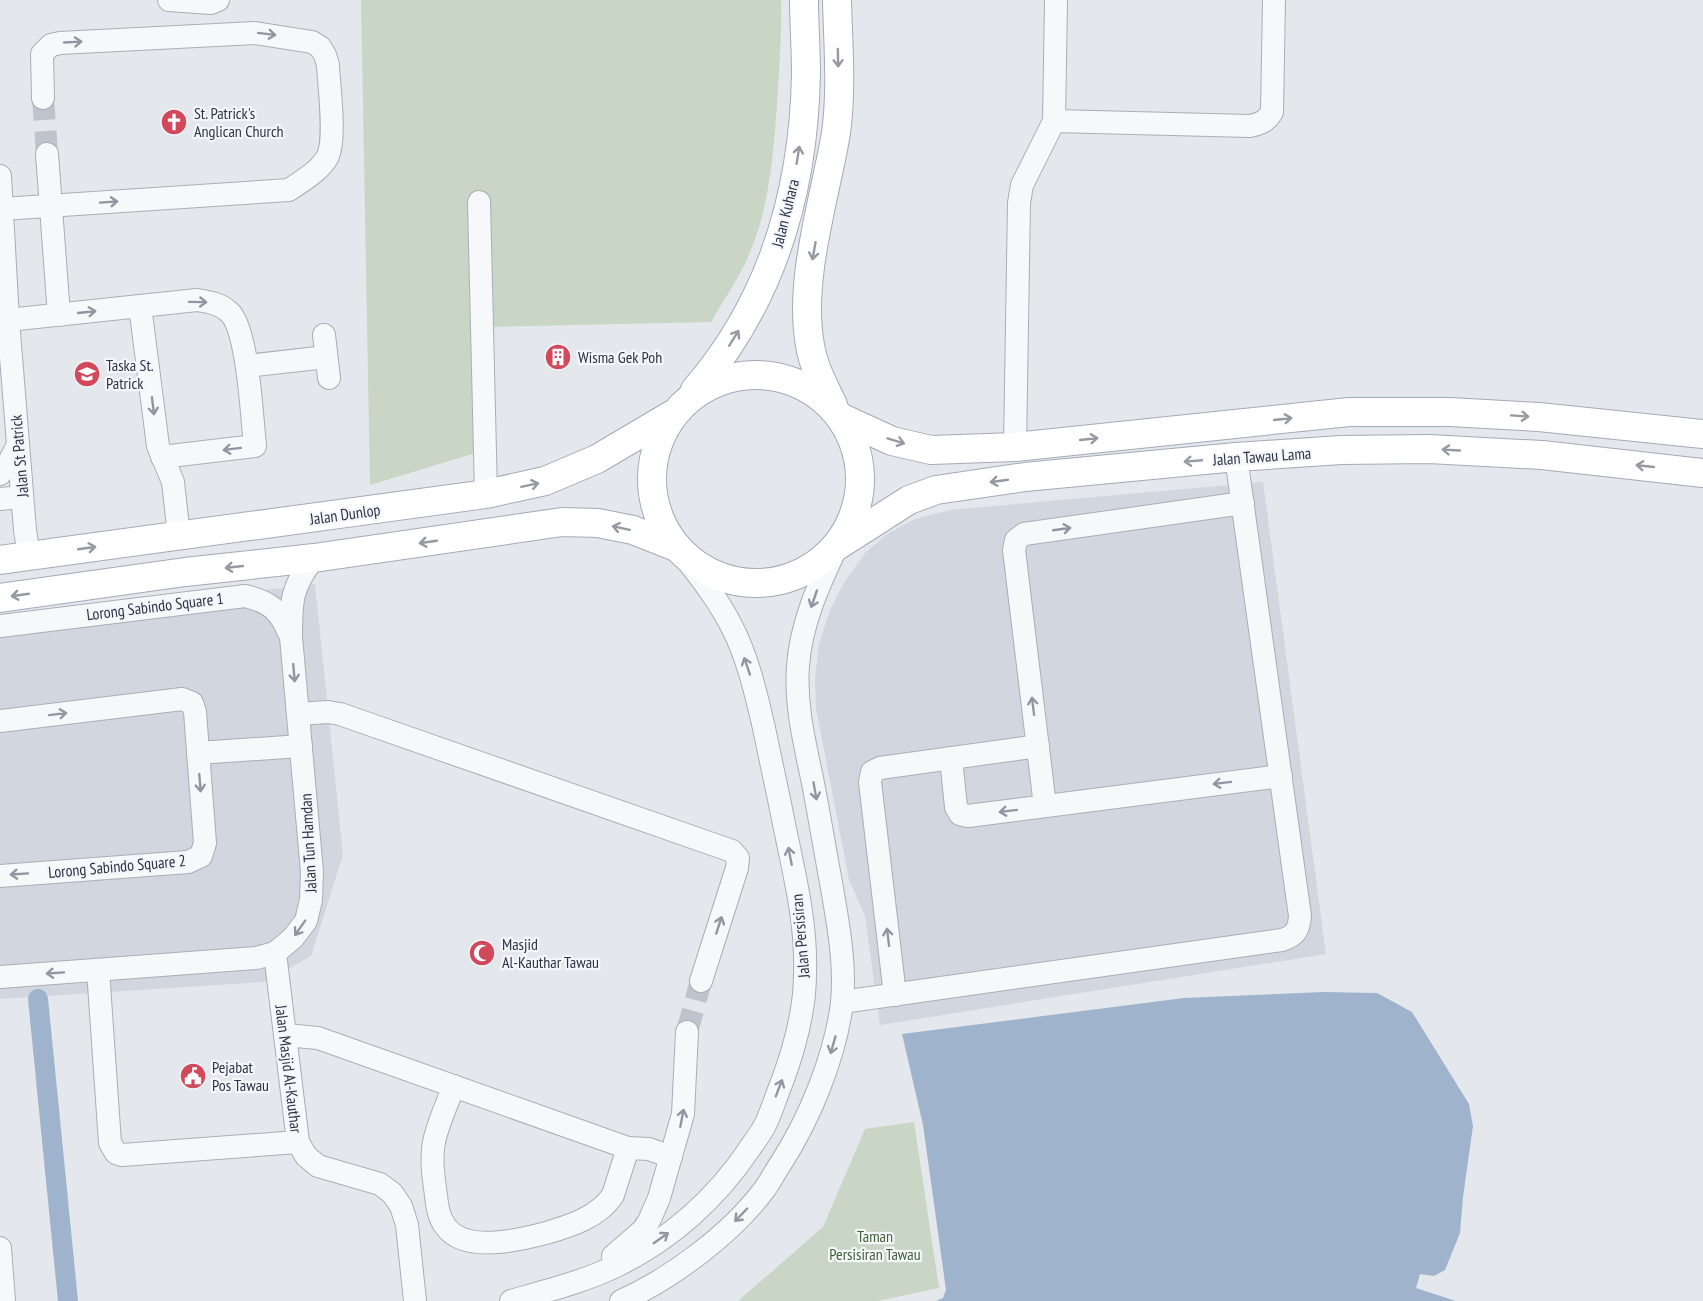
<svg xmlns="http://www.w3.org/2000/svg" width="1703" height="1301" font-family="'PT Sans Narrow',sans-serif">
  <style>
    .built { fill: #d2d6de }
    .green { fill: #c9d6c5 }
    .water { fill: #9fb4cc }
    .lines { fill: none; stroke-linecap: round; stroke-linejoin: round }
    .canal { stroke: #9fb4cc; stroke-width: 20 }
    .minor-tunnel { stroke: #bfc3cb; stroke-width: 22; stroke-dasharray: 22 11; stroke-linecap: butt }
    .minor-casing { stroke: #a9aeb7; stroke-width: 24 }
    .major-casing { stroke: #a3abb8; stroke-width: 30 }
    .minor { stroke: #f7f8fa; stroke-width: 22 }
    .major { stroke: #fff; stroke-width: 28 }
    .oneway { stroke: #9196a0 }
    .oneway2 { stroke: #959aa2 }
    .labels { text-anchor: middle; stroke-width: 4.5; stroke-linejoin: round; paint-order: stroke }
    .poi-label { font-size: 16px; fill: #2b3445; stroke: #f4f6f9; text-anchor: start }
    .street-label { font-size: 16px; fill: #2b3445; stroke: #f4f6f9 }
    .park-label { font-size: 16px; fill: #3f6138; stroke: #f4f6f9 }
  </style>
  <rect width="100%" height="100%" fill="#e4e7ec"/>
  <g class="built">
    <path d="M1263,482l63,472 -446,71 -15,-109 -16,-36 -33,-172 -1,-30 4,-34 11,-34 13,-26 22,-31 22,-19 28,-15 35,-9z"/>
    <path d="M315,584l28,271 -32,101 -47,26 -264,17v-377z"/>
  </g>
  <g class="green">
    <path d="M361,0h420c1,35 -2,70 -4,105 -4,49 -7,98 -26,145 -10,25 -26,48 -40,72l-223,5 -9,125 -109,33z"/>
    <path d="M914,1122l25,166 -61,13h-140l85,-74 42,-98z"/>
  </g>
  <path class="water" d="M1324,992l53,1 35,19 57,92 4,22 -10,71 -3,36 -15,37 -11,6 -14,-2 -4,14 40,13h-520l7,-3 3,-8 -23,-165 -21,-91 282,-36z"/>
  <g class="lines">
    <path class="canal" d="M38,999l30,302"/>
    <g class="minor-tunnel">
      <path d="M43,98l4,56"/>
      <path d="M687,1032l14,-51"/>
    </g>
    <defs>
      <g id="minor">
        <path d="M169,0l42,3 7,-3"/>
        <path d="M1054,121l196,5c10,-2 17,-5 22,-14l2,-112"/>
        <path d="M47,154l12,161"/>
        <path d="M0,176l8,144 17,210 4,26"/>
        <path d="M479,202l7,292"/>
        <path d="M2,209l287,-19c13,-9 31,-19 39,-34 8,-19 1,-69 0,-91l-3,-10 -5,-8 -8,-5 -57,-9 -195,10 -9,2 -9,9 1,44"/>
        <path d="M140,306l18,140 15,36 6,54"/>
        <path d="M8,320l189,-20c13,2 25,4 34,14 17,20 21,104 24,132l-93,11"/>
        <path d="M324,335l5,43"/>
        <path d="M247,366l79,-9"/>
        <path d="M1015,447l4,-244 3,-18 32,-64 2,-121"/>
        <path d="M0,474l9,-12 9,-17"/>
        <path d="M0,499l22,-2"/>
        <path d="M0,626l245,-30c26,6 35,15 45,39"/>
        <path d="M298,714l30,-2 12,2 392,137 6,7 -1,10 -36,113"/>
        <path d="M0,721l182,-22 10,4 3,9 10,131 -4,13 -13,6 -188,14"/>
        <path d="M198,753l103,-7"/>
        <path d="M951,758l5,49 4,7 8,2 313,-40"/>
        <path d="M1045,806l-31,-256 2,-10 8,-6 219,-31"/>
        <path d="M275,953l23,189 8,14 12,10 62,18 12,9 9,13 6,19 8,76"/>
        <path d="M98,970l12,173 6,10 6,2 176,-13"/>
        <path d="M0,977l256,-19 19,-5 18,-15 13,-17 5,-21 1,-28 -21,-235c0,-36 0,-50 23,-79"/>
        <path d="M895,995l-25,-213 2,-10 8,-4 158,-22"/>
        <path d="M842,1002l440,-62c13,-4 17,-10 18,-24l-64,-459"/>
        <path d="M285,1035l33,3 310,110 21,1 22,8"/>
        <path d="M454,1086c-7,18 -16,37 -20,56 -3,16 -1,31 1,46 2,14 2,28 11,39 19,26 74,13 100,6 24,-7 53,-16 67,-38l15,-47"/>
        <path d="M0,1248l4,53"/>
        <path d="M613,1256l30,-26 6,-9 10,-23 24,-84 4,-82"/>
        <path d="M511,1301c35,-10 72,-19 105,-35 54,-26 101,-68 134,-118 5,-7 11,-15 15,-23 7,-14 11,-29 17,-43 13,-35 23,-71 23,-108 2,-52 -12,-105 -22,-155 -6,-31 -13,-61 -19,-91 -8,-34 -16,-70 -32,-101 -13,-26 -31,-49 -49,-72"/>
        <path d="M621,1301c50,-22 110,-67 143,-111 6,-8 11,-18 17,-27 29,-45 54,-106 61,-160 4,-41 -5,-86 -12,-126 -6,-32 -11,-63 -17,-94 -8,-39 -18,-77 -15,-117 3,-43 21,-82 39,-120"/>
      </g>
      <g id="major">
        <circle cx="756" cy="479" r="104"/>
        <path d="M695,390c77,-89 109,-200 111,-317 0,-24 -2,-49 -2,-73"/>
        <path d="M833,405c-9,-19 -20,-39 -23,-60 -12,-65 15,-147 26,-212 6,-44 2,-89 1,-133"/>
        <path d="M842,418l50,23 39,9 84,-3 334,-35h101l89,5 164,17"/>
        <path d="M837,546l72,-46 27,-10 89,-13 211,-20 105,-7 88,-1 113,6 161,18"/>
        <path d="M0,560l486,-66 59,-13 52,-22 76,-45"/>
        <path d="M0,598l185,-26 129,-14 248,-36 36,1 35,7 43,17"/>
      </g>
    </defs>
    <use href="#minor" class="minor-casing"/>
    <use href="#major" class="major-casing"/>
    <use href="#minor" class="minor"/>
    <use href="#major" class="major"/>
  </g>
  <defs><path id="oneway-shaft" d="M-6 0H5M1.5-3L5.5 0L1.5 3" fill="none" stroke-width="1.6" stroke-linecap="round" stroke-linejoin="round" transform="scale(1.5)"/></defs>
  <g class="oneway">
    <use href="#oneway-shaft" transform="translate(267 34) rotate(7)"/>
    <use href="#oneway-shaft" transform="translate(73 42) rotate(-3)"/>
    <use href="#oneway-shaft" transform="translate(109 202) rotate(-4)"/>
    <use href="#oneway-shaft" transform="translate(198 302) rotate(1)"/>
    <use href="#oneway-shaft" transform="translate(87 312) rotate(-6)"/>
    <use href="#oneway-shaft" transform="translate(153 406) rotate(83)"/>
    <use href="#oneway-shaft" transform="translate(232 449) rotate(173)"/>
    <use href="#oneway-shaft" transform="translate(1062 529) rotate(-8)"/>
    <use href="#oneway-shaft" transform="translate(814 599) rotate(109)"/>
    <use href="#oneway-shaft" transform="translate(747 666) rotate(-109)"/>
    <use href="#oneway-shaft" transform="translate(294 673) rotate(85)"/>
    <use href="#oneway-shaft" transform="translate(1033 706) rotate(-97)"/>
    <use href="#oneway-shaft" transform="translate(58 714) rotate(-7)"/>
    <use href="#oneway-shaft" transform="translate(200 783) rotate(85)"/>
    <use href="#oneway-shaft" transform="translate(1222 783) rotate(173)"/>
    <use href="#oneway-shaft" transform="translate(815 791) rotate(80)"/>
    <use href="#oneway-shaft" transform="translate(1008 811) rotate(173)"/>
    <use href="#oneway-shaft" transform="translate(790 856) rotate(-101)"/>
    <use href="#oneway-shaft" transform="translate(19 874) rotate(176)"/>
    <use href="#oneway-shaft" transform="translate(719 925) rotate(-72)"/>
    <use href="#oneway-shaft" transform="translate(300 928) rotate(125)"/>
    <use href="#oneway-shaft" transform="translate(888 937) rotate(-97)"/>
    <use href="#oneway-shaft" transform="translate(55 973) rotate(176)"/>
    <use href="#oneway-shaft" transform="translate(833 1045) rotate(106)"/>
    <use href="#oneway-shaft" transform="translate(779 1088) rotate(-69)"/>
    <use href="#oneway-shaft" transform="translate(682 1118) rotate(-79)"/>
    <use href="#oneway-shaft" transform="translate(741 1215) rotate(134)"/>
    <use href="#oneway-shaft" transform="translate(661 1238) rotate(-35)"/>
  </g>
  <g class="oneway2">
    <use href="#oneway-shaft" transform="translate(838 58) rotate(89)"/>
    <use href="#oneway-shaft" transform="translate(798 155) rotate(-81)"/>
    <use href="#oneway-shaft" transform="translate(814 251) rotate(100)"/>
    <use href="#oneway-shaft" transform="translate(734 338) rotate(-58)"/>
    <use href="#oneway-shaft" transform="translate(1520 416) rotate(4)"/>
    <use href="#oneway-shaft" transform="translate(1283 419) rotate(-6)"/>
    <use href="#oneway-shaft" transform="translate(1089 439) rotate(-6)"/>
    <use href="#oneway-shaft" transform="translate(896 441) rotate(17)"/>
    <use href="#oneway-shaft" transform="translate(1451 450) rotate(-177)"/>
    <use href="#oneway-shaft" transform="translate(1193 461) rotate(175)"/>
    <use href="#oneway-shaft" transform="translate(1645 466) rotate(-174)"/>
    <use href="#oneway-shaft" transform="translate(999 481) rotate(172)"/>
    <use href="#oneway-shaft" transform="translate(530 485) rotate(-12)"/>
    <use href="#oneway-shaft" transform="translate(621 528) rotate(-168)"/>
    <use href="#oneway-shaft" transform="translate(428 542) rotate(172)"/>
    <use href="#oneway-shaft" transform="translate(87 548) rotate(-8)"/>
    <use href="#oneway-shaft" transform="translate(234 567) rotate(174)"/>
    <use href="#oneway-shaft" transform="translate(20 595) rotate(172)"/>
  </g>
  <defs>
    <symbol id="church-disc" viewBox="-11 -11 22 22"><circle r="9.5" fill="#d1495b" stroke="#f4f6f9"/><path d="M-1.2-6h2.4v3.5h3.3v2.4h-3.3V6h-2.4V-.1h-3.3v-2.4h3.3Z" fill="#fff"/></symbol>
    <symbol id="building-disc" viewBox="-11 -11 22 22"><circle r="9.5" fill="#d1495b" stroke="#f4f6f9"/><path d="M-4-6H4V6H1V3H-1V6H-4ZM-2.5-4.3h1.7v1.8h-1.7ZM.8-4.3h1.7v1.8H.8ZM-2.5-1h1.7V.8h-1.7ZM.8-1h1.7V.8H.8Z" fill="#fff"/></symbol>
    <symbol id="school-disc" viewBox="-11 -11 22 22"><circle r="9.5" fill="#d1495b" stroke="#f4f6f9"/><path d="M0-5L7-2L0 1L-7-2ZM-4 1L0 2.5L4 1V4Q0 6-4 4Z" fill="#fff"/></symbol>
    <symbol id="mosque-disc" viewBox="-11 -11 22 22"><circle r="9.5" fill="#d1495b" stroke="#f4f6f9"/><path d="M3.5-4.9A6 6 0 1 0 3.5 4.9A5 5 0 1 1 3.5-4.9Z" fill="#fff"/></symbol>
    <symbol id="civic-disc" viewBox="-11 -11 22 22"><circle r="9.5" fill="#d1495b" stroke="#f4f6f9"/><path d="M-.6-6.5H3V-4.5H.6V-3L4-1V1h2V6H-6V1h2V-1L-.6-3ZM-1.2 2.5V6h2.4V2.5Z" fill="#fff"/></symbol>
  </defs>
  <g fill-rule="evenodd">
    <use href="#church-disc" x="159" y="107" width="30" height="30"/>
    <use href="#building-disc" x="543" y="342" width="30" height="30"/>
    <use href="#school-disc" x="72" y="359" width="30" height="30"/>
    <use href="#mosque-disc" x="467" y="938" width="30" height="30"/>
    <use href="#civic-disc" x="178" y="1061" width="30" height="30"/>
  </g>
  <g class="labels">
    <g class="poi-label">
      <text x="194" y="119">St. Patrick's<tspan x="194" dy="18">Anglican Church</tspan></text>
      <text x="578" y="363">Wisma Gek Poh</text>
      <text x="106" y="371">Taska St.<tspan x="106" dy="18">Patrick</tspan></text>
      <text x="502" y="950">Masjid<tspan x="502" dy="18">Al-Kauthar Tawau</tspan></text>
      <text x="212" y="1073">Pejabat<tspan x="212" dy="18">Pos Tawau</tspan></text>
    </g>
    <g class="street-label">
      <text transform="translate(785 213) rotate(-76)" y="6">Jalan Kuhara</text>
      <text transform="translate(19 456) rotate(-95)" y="6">Jalan St Patrick</text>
      <text transform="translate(1262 456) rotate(-4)" y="6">Jalan Tawau Lama</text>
      <text transform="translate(345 514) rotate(-8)" y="6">Jalan Dunlop</text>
      <text transform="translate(155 606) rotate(-7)" y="6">Lorong Sabindo Square 1</text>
      <text transform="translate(308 843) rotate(-93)" y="6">Jalan Tun Hamdan</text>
      <text transform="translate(117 866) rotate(-5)" y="6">Lorong Sabindo Square 2</text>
      <text transform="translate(800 936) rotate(-95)" y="6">Jalan Persisiran</text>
      <text transform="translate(289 1069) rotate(83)" y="6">Jalan Masjid Al-Kauthar</text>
    </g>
    <g class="park-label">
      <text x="875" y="1242">Taman<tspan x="875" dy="18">Persisiran Tawau</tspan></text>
    </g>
  </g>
</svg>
